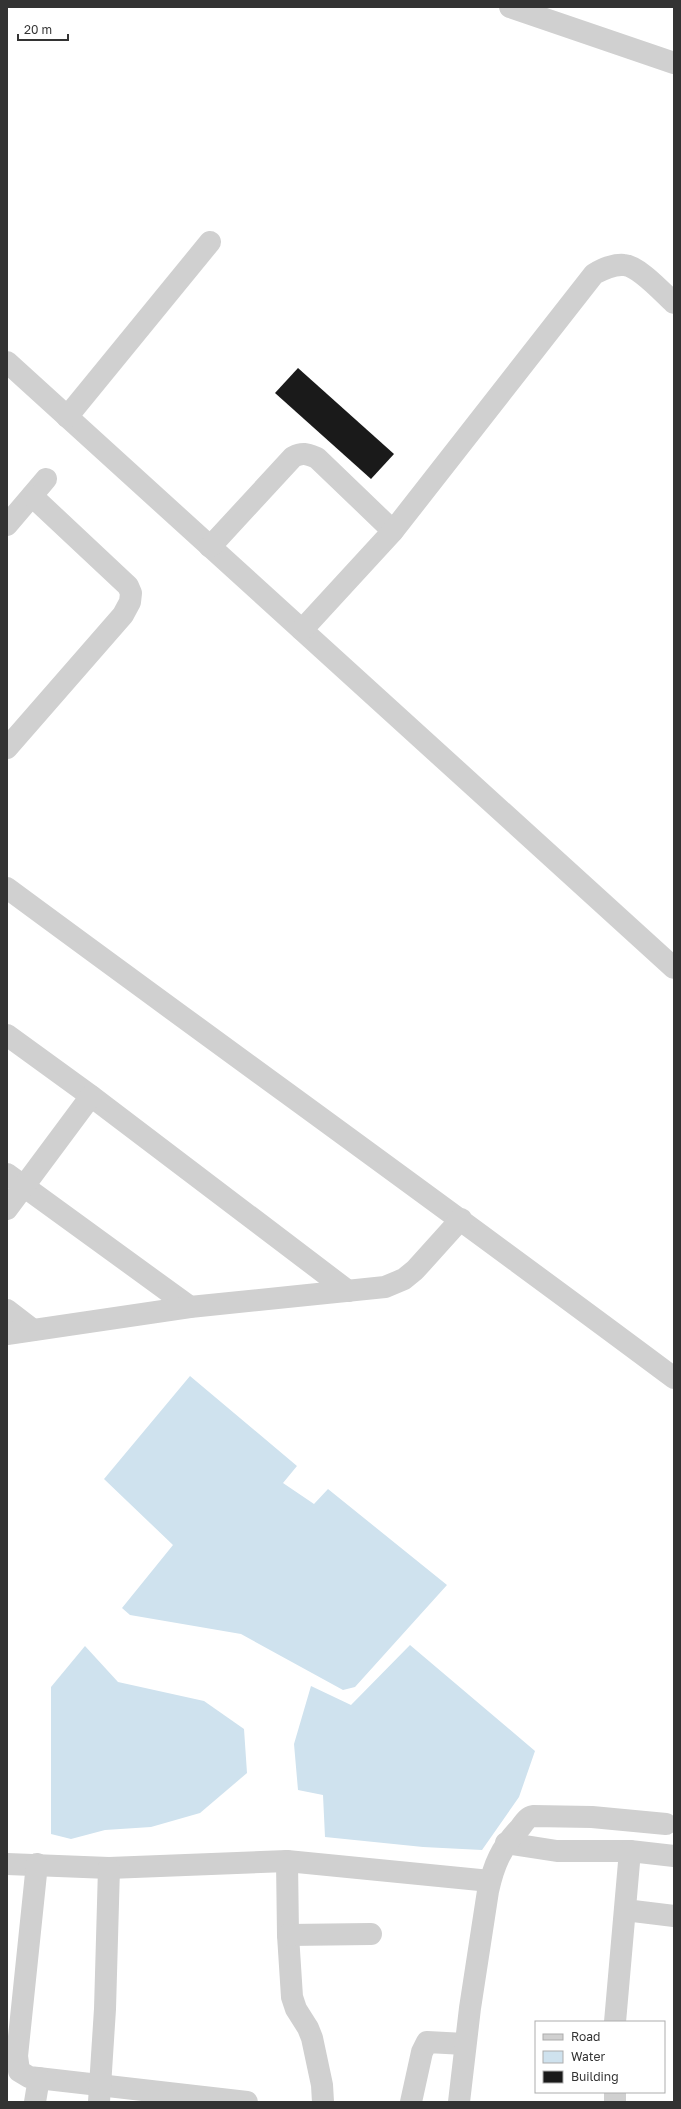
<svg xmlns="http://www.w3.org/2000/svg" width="681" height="2109" font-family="'Golos Text',sans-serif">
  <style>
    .water { fill: #cfe2ee }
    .building { fill: #1a1a1a }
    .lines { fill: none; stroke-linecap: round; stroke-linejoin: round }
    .minor { stroke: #d0d0d0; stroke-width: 22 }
  </style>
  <rect width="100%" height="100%" fill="#fff"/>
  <g class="water">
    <path d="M190,1376l107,90 -14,17 31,21 14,-15 119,96 -92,102 -12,3 -102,-56 -111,-19 -8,-7 51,-63 -69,-66z"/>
    <path d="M410,1645l125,106 -16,46 -37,53 -59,-3 -98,-10 -2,-42 -25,-5 -4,-46 17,-58 40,19z"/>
    <path d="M85,1646l33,36 86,19 40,28 3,44 -47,40 -49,14 -46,3 -34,9 -20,-5v-147z"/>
  </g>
  <path class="building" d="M298,368l96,86 -23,25 -96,-86z"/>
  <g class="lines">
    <g class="minor">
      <path d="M510,7l164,56"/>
      <path d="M7,362l667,606"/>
      <path d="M67,417l143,-175"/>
      <path d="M7,525l39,-46"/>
      <path d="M210,547l83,-90c10,-5 14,-3 24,1l76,73"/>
      <path d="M302,630l91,-99 201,-257c9,-5 19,-10 30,-9 15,1 39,28 50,38"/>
      <path d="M7,748l116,-133 7,-13 1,-9 -3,-7 -96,-90"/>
      <path d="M7,888c222,164 446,325 667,490"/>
      <path d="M7,1035l84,61 257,195"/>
      <path d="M7,1174l183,133"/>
      <path d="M7,1209l84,-113"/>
      <path d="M7,1310l26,20"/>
      <path d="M7,1334l183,-27 195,-20 19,-8 11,-9 46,-51"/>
      <path d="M506,1843l51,8h73l44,5"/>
      <path d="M287,1861l1,74 4,62 4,12 12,19 4,10 10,47 1,17"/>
      <path d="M7,1864l102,4 178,-7 203,20"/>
      <path d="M37,1864l-20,192 2,15 10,6 218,25"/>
      <path d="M625,1910l49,6"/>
      <path d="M288,1935l83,-1"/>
      <path d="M615,2022l15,-171"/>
      <path d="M615,2092v10"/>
      <path d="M35,2102l4,-24"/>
      <path d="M99,2102l6,-93 4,-141"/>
      <path d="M411,2102l11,-50 5,-10 38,2"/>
      <path d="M459,2102l11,-94 18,-117c6,-27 13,-43 32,-63 4,-5 7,-11 13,-12l59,1 74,7"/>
    </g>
  </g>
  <rect width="681" height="2109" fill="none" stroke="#333333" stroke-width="16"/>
  <rect x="535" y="2021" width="130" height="72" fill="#ffffff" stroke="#adadad"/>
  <rect x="543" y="2034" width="20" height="6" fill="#d0d0d0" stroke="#adadad"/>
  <text x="571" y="2041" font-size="12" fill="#333333">Road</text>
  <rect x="543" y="2051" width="20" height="12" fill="#cfe2ee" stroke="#adadad"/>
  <text x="571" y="2061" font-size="12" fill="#333333">Water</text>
  <rect x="543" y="2071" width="20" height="12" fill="#1a1a1a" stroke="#adadad"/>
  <text x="571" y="2081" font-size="12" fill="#333333">Building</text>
  <path d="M18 34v6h50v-6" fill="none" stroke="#333333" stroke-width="2"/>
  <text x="24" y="34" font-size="12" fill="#333333" stroke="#ffffff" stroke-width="3" paint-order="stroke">20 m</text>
</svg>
